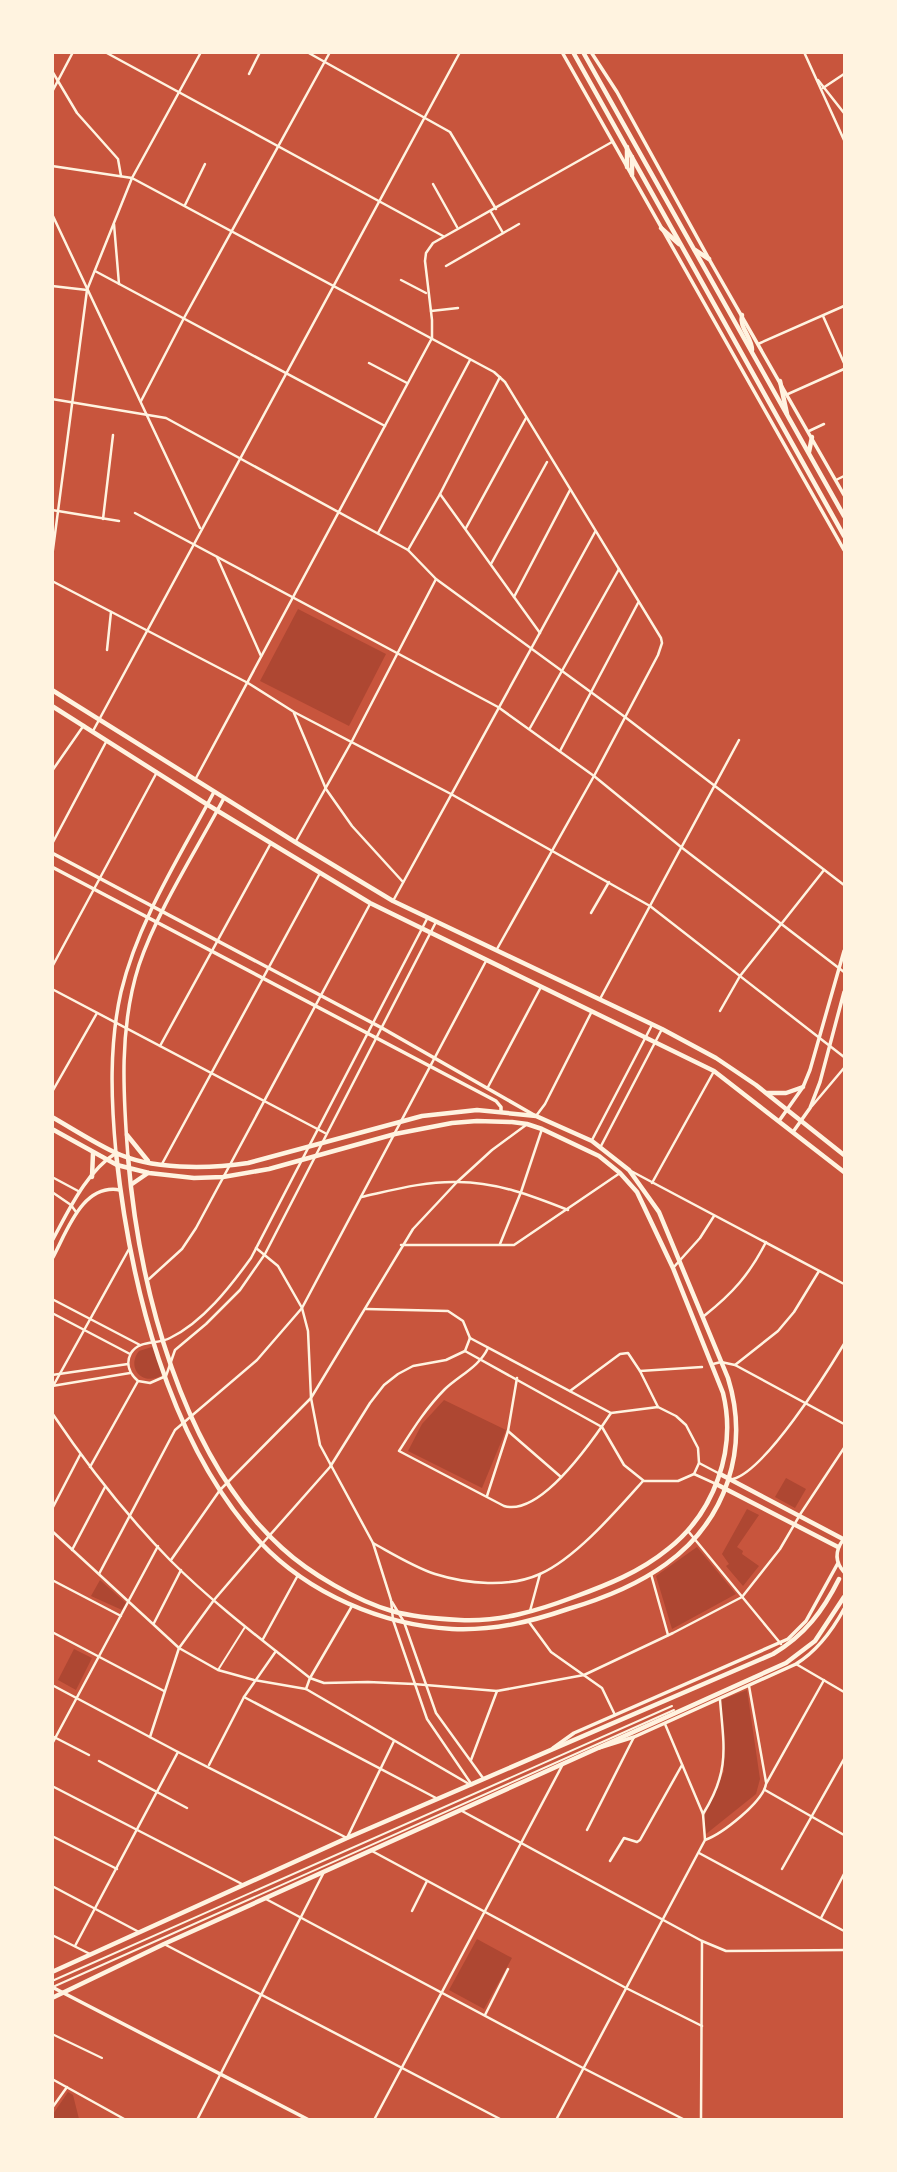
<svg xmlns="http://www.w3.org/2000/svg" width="897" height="2172" font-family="'Noto Serif',serif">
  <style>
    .green { fill: #ae4732 }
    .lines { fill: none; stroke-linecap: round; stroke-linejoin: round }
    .service { stroke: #fff3e0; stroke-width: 2 }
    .minor { stroke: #fff3e0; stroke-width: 2.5 }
    .tertiary { stroke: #fff3e0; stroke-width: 3.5 }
    .secondary { stroke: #fff3e0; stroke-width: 3.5 }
    .primary { stroke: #fff3e0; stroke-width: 4.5 }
  </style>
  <rect width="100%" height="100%" fill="#c8553d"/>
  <g class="green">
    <path d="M298,609l88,45 -37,72 -89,-45z"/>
    <path d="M152,1347l11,27c-18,14 -38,-5 -24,-23z"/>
    <path d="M444,1400l62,30 -24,58 -74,-37 14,-27z"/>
    <path d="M786,1478l20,11 -11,19 -20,-11z"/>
    <path d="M747,1509l12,6 -22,32 6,4 -1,3 17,12 -16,20 -17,-20 3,-2 -7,-10z"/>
    <path d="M697,1547l39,47 -64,35 -16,-53z"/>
    <path d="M100,1580l26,23 -4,7 -31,-14z"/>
    <path d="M74,1649l18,9 -16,32 -18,-10z"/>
    <path d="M747,1690l13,89 -4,15 -50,40 -2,-17 20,-46 -3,-71z"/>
    <path d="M477,1939l35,19 -28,51 -35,-19z"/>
    <path d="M68,2092l5,3 6,24h-26v-5z"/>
  </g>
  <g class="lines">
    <g class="service">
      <path d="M218,1670l27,-43"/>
      <path d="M52,1981l620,-275"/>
      <path d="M55,1986l619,-276"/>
      <path d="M52,2034l50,24"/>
    </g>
    <g class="minor">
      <path d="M105,52l338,184"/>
      <path d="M307,52l143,80 46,77"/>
      <path d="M804,52l40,88"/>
      <path d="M52,71l25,42 41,46 3,17"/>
      <path d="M249,74l11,-22"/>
      <path d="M818,80l26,33"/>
      <path d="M823,88l21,-14"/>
      <path d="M52,92l21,-40"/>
      <path d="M52,166l80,12 362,194 11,10 156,256 1,5 -4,12 -64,121 -97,173"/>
      <path d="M433,184l24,43"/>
      <path d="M185,205l20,-41"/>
      <path d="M491,212l12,21"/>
      <path d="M52,214l148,314"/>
      <path d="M114,224l5,60"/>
      <path d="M446,266l73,-42"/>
      <path d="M95,271l290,155"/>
      <path d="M401,280l25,13"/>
      <path d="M52,286l35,4"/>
      <path d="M431,311l27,-3"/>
      <path d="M823,316l21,47"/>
      <path d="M758,344l86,-38"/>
      <path d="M369,363l38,20"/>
      <path d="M788,394l56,-25"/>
      <path d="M52,399l114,19 242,132 28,29 189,138 219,168"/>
      <path d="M141,401l43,-83 146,-266"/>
      <path d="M809,431l15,-7"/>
      <path d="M836,480l8,-4"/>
      <path d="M440,494l100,139"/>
      <path d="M52,510l67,11"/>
      <path d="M135,513l363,194 96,69 87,71 163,125"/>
      <path d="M103,519l10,-84"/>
      <path d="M466,528l60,-110"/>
      <path d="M378,533l92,-173"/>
      <path d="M408,550l32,-56 60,-117"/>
      <path d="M52,557l35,-267 45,-112 69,-126"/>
      <path d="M217,557l44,99"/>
      <path d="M491,564l56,-102"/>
      <path d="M52,581l196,102 46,29 157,82 199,112 194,151"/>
      <path d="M514,597l56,-107"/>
      <path d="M107,650l4,-38"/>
      <path d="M294,713l32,76 26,37 51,56"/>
      <path d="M530,728l89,-159"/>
      <path d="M93,731l367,-679"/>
      <path d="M560,751l78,-148"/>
      <path d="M52,771l32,-46"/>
      <path d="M195,780l237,-442v-18l-7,-59 1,-8 7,-10 179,-101"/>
      <path d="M296,841l56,-100 84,-162"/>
      <path d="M52,844l54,-102"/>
      <path d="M393,901l202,-369"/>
      <path d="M591,913l18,-31"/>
      <path d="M428,917l-177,341c-21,29 -48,64 -81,80 -12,7 -30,1 -39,15 -6,11 -1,21 7,28l12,2 16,-7 9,-26 31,-26 34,-34 25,-36 171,-332"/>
      <path d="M52,967l105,-195"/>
      <path d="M52,989l273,144"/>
      <path d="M600,999l139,-259"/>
      <path d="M720,1011l20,-35 84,-106"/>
      <path d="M160,1046l111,-203"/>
      <path d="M488,1087l53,-100"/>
      <path d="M52,1092l45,-79"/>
      <path d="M812,1106l32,-38"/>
      <path d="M536,1116l9,-12 47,-93"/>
      <path d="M592,1140l60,-115"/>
      <path d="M601,1146l61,-117"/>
      <path d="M162,1164l158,-291"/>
      <path d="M631,1171l213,113"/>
      <path d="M52,1177l28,15"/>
      <path d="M652,1183l61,-110"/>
      <path d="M52,1192l19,13 5,7"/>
      <path d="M361,1197c32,-7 64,-16 97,-15 38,0 75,14 110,28"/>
      <path d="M500,1244l21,-52 21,-63"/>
      <path d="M401,1245h113l106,-72"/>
      <path d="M256,1248l22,18 24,42 6,23 3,67 9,47 53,98 18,57 2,20 34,99 45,66"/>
      <path d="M673,1268l27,-30 14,-22"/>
      <path d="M149,1279l33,-30 14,-21 174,-324"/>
      <path d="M52,1299l88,46"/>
      <path d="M366,1309l82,2 15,10 7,17"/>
      <path d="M52,1313l78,41"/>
      <path d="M704,1316c29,-23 45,-41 62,-74"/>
      <path d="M488,1348c-9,19 -28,27 -43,41 -19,19 -32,40 -46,62l105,55c37,11 89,-66 107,-93"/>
      <path d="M465,1351l137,76 22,38 20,16h34l16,-7 5,-11 -1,-15 -12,-23 -10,-9 -18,-9 -47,6 -141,-75"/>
      <path d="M713,1364l8,-2 14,3 43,-34 16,-19 25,-41"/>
      <path d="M735,1365l109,59"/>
      <path d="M640,1371l62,-4"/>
      <path d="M52,1375l76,-11"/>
      <path d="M52,1386l78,-13"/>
      <path d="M52,1388l77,-139"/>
      <path d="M570,1391l50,-37 8,-1 12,18 18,36"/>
      <path d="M52,1413c35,52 74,102 118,147 43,43 92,80 140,118l14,5 44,-1 46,2 83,7 87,-16 89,-42 69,-36 38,-48 21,-36 43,-65"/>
      <path d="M508,1431l53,46"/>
      <path d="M699,1463l21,11"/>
      <path d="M90,1467l48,-86"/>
      <path d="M694,1474l22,10"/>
      <path d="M733,1479c32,-8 93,-105 111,-135"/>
      <path d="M487,1496l21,-65 9,-53"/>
      <path d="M52,1509l28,-54"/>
      <path d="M52,1531l127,117 39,22 36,10 52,9 163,95"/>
      <path d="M688,1531l93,113"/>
      <path d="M373,1543c20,11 41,24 62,31 32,10 74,14 105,0 36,-16 77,-64 103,-93"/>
      <path d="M72,1550l33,-63"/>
      <path d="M171,1560l49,-70 91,-92 102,-169 44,-47 35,-32 34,-25"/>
      <path d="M99,1574l76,-144 82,-70 45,-52 184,-347"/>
      <path d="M651,1574l17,61"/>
      <path d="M52,1580l69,36"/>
      <path d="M392,1602l12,20 32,91 47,65"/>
      <path d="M530,1611l10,-37"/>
      <path d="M529,1622l22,30 51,36 13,27"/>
      <path d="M154,1623l27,-53"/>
      <path d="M52,1632l112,59"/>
      <path d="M263,1639l35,-64"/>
      <path d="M796,1664l48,28"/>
      <path d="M52,1685l126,67 169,86 47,-97"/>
      <path d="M749,1686l17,96"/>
      <path d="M306,1689l4,-11 42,-72"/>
      <path d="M244,1697l192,101"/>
      <path d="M665,1724l38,90 2,26"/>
      <path d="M52,1736l37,19"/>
      <path d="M150,1737l29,-89 35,-48 48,-56 68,-77 40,-64 14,-18 14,-11 15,-8 33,-6 19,-9 5,-13"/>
      <path d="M52,1744l106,-198"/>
      <path d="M471,1760l26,-69"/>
      <path d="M99,1761l88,47"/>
      <path d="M209,1765l35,-68 32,-46"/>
      <path d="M52,1786l190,98"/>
      <path d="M765,1790l79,45"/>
      <path d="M462,1811l240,130 24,10 118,-1"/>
      <path d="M703,1814c27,-43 21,-66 17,-114"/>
      <path d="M587,1830l47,-93"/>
      <path d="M52,1836l65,33"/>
      <path d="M372,1851l254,137 76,38"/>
      <path d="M699,1853l145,78"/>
      <path d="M610,1861l14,-23 13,4 3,-2 42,-75"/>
      <path d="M782,1869l62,-110"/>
      <path d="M52,1886l87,46"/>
      <path d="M264,1898l319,170 102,52"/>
      <path d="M412,1911l15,-30"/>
      <path d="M821,1918l23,-44"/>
      <path d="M52,1935l38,19"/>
      <path d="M164,1944l338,176"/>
      <path d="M75,1946l103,-194"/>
      <path d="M485,2015l23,-46"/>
      <path d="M52,2079l74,41"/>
      <path d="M52,2108l15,-21"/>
      <path d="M197,2120l126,-246"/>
      <path d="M374,2120l189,-356"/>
      <path d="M556,2120l149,-280c17,-6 58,-38 61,-56l58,-104"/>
      <path d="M701,2120l1,-179"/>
    </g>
    <g class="tertiary">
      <path d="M52,853l330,175 152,87"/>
      <path d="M52,867l444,234 5,6v5"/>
    </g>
    <g class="secondary">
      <path d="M562,52l282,498"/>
      <path d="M591,52l26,40 92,167 135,236"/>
      <path d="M779,1121l24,-34 7,-17 34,-119"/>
      <path d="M793,1132l17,-24 10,-26 24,-90"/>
      <path d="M128,1157c-5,-64 -9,-130 11,-192 19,-56 57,-114 85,-167"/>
      <path d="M52,1241c17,-31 34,-69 64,-88 -5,-53 -7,-108 5,-161 17,-71 59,-136 93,-200"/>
      <path d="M52,1259c15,-27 30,-76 68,-69"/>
      <path d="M843,1540c-8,11 -8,22 1,32"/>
      <path d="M553,1748l21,-15 214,-94 18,-18 32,-58"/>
      <path d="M599,1748l35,-11 162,-73c21,-13 36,-33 48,-55"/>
      <path d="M52,1987l257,133"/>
    </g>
    <g class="primary">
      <path d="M573,52l271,484"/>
      <path d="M583,52l261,464"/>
      <path d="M627,147v20"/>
      <path d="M632,175v-18"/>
      <path d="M661,228l18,16"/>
      <path d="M695,250l14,9"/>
      <path d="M742,315c-3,13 10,22 10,35"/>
      <path d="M780,381l7,33"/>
      <path d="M809,452l3,-15"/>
      <path d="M52,690l243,152 98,59 269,128 54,29 40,27 88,70"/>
      <path d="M52,706l156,99 162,98 344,168 130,101"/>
      <path d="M767,1093h19l17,-6"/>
      <path d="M52,1117c21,12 41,25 62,35 37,18 94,17 134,11l174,-47 55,-6 59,6 56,25 37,29 30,42 69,166c22,71 -2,143 -62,186 -29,21 -64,35 -98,45 -38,13 -75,22 -116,20 -70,-4 -143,-35 -192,-87 -92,-99 -130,-259 -144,-389"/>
      <path d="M52,1129l65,36 32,8 45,5 29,-1 46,-8 126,-35 57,-11 25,-2 35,1 15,2 15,5 57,27 21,17 17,19 36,76 50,125c14,57 -9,120 -55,156 -28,23 -61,36 -94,48 -37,14 -74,25 -114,23 -21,-1 -47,-3 -68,-9 -35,-10 -83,-38 -110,-63 -100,-91 -143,-260 -154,-391"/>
      <path d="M127,1135l21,26"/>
      <path d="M92,1177l1,-24"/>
      <path d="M132,1184l16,-11"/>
      <path d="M720,1474l123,65"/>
      <path d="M716,1484l122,63"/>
      <path d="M52,1972l295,-134 426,-184c32,-19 50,-43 66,-75"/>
      <path d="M52,1998l112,-54 622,-281 29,-22 29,-44"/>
    </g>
  </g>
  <rect width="897" height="2172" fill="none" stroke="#fff3e0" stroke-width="108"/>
</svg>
